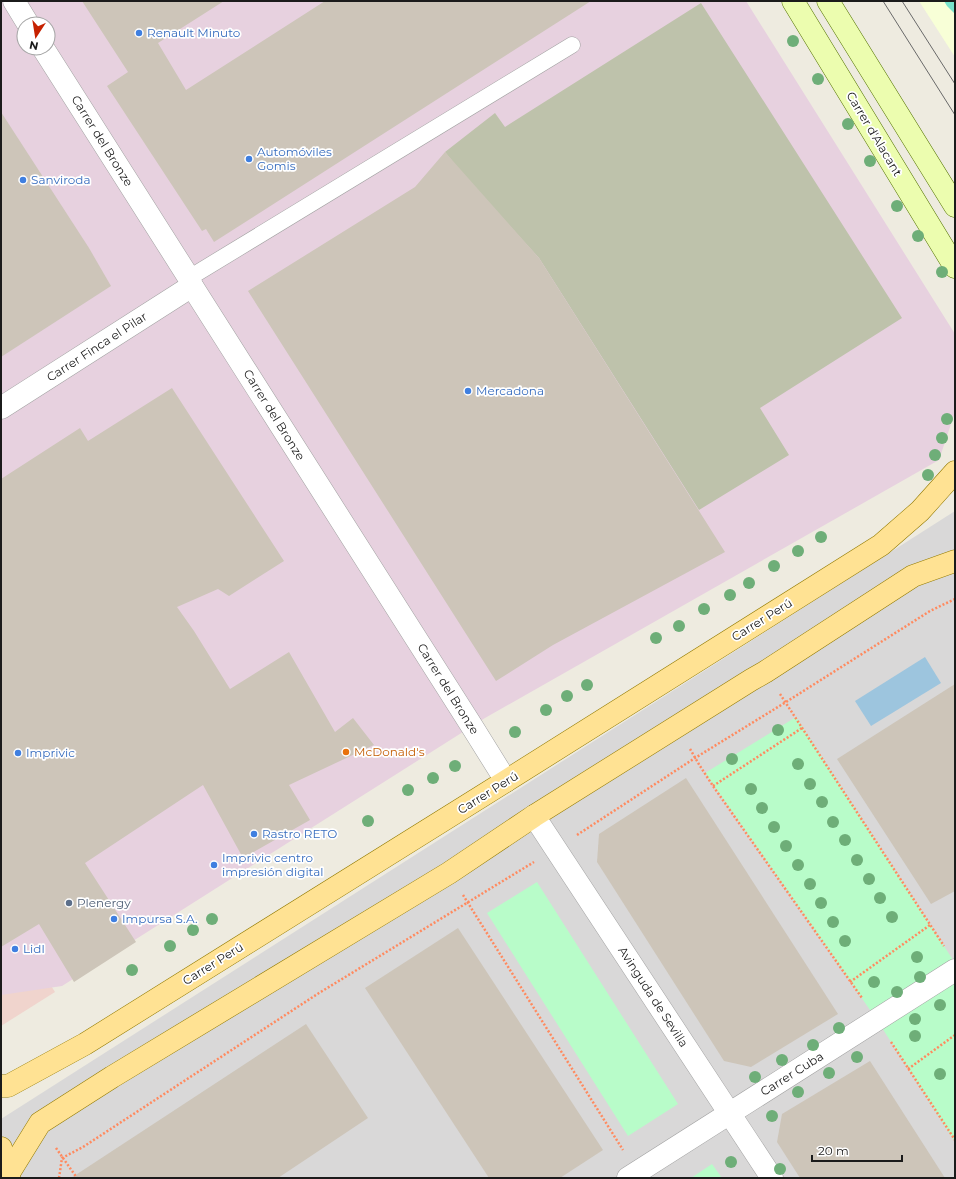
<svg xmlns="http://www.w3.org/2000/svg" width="956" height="1179" font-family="Montserrat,sans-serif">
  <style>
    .residential { fill: #d9d8d8 }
    .commercial { fill: #f0d4cd }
    .industrial { fill: #e7d1df; fill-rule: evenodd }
    .education { fill: #f8ffd7 }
    .construction { fill: #bec2ab }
    .park { fill: #b8fcc9 }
    .pitch { fill: #78e2cb }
    .water { fill: #9dc5de }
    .building { fill: #cdc5b9 }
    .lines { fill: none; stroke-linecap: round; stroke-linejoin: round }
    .lane-casing { stroke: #a2a2a2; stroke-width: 17 }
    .street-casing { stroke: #a2a2a2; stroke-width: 23 }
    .secondary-casing { stroke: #547400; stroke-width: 23 }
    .primary-casing { stroke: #927a00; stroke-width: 23 }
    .path { stroke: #ff8a5f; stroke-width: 2.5; stroke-dasharray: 2 2; stroke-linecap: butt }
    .lane { stroke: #fff; stroke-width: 16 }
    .street { stroke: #fff; stroke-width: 22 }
    .secondary { stroke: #ecfdaf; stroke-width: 22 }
    .primary { stroke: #ffe293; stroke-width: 22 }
    .tram { stroke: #696969; stroke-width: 1 }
    .tree { fill: #6eae78 }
    .shop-dot { fill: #3f7fe0; stroke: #fff; stroke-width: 1.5 }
    .food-dot { fill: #e8710a; stroke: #fff; stroke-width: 1.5 }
    .service-dot { fill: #5c6f8a; stroke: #fff; stroke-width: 1.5 }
    .labels { text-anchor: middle; stroke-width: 3.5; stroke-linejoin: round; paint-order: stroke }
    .shop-label { font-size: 12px; fill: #366cbe; stroke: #fff; text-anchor: start }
    .street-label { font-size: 12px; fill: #1b1b1b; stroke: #fff }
    .food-label { font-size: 12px; fill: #c56008; stroke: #fff; text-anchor: start }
    .service-label { font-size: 12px; fill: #4e5e75; stroke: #fff; text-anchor: start }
  </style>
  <rect width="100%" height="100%" fill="#eeebe0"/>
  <path class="residential" d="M955,511v667h-954v-59z"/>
  <path class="commercial" d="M1,907l54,85 -54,34z"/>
  <path class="industrial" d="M1,1h745l209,333v78l-16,48 -454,258 -423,268 -61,9zM24,24h24v24h-24z"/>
  <path class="education" d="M919,1h36v56z"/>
  <path class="construction" d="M701,3l201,315 -142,90 29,47 -90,55 -160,-252 -75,-82 -19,-24 50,-39 10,14z"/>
  <g class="park">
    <path d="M796,717l159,246v179l-78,-122 -172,-247z"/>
    <path d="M537,882l141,222 -50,32 -141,-223z"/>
    <path d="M712,1164l10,14h-31z"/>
  </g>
  <path class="pitch" d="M944,1h11v13l-8,-8z"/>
  <path class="water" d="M925,657l16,26 -70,43 -16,-25z"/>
  <g class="building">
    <path d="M82,1h142l-66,42 28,47 139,-89h266l-377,241 -8,-13 -4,2 -95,-145 21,-14z"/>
    <path d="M1,112l88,136 22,38 -110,71z"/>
    <path d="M445,152l94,106 186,294 -172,93 -57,36 -248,-390 167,-104z"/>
    <path d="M172,388l112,173 -55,35 -11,-7 -41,18 17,24 36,58 59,-37 46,80 18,-14 21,27 -85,40 21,35 -67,38 -40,-73 -118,78 51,79 -62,40 -35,-58 -38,23v-468l79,-51 8,13z"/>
    <path d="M955,684v207l-24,13 -94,-145z"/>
    <path d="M686,778l152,236 -87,53 -27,-6 -127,-199 2,-28z"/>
    <path d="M458,928l145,222 -43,28h-71l-124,-190z"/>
    <path d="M306,1024l62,94 -90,60h-207z"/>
    <path d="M870,1061l75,117h-145l-23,-36 5,-28z"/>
  </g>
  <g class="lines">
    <defs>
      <path id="lane" d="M189,278l383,-233"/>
      <g id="street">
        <path d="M14,1l14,23"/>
        <path d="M43,48l146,230 3,8 281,442 33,53"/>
        <path d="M1,408l191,-122"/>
        <path d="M534,816l238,362"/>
        <path d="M628,1178l327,-208"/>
      </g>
      <g id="secondary">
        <path d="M793,1l162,266"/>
        <path d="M828,1l127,205"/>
      </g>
      <g id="primary">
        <path d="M1,1086h7l77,-42 421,-263 375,-236 39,-34 35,-39"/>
        <path d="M1,1148l8,25v5"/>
        <path d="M9,1173l31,-50 72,-46 337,-204 85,-57 217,-136 14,-8 148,-96 42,-15"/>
      </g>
    </defs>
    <use href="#lane" class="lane-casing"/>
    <use href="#street" class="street-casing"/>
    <use href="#secondary" class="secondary-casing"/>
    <use href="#primary" class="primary-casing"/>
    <g class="path">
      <path d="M780,694l164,252"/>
      <path d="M690,749l10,17 13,20 149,212"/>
      <path d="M713,786l89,-58"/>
      <path d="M577,835l118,-77 91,-56 144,-91 25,-12"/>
      <path d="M463,895l160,255"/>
      <path d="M850,982l80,-57"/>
      <path d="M891,1042l64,98"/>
      <path d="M908,1069l47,-34"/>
      <path d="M56,1148l21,30"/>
      <path d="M59,1178l3,-20 21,-11 236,-154 215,-131"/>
    </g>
    <use href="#lane" class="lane"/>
    <use href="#street" class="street"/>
    <use href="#secondary" class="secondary"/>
    <use href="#primary" class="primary"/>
    <g class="tram">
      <path d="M883,1l72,114"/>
      <path d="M902,1l53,83"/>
    </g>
  </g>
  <g class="tree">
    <circle cx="793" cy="41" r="6"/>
    <circle cx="818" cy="79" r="6"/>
    <circle cx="848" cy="124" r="6"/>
    <circle cx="870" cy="161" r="6"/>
    <circle cx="897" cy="206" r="6"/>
    <circle cx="918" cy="236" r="6"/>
    <circle cx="942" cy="272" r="6"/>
    <circle cx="947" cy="419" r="6"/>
    <circle cx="942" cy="438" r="6"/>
    <circle cx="935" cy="455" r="6"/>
    <circle cx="928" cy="475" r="6"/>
    <circle cx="821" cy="537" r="6"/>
    <circle cx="798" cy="551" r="6"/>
    <circle cx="774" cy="566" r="6"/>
    <circle cx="749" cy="583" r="6"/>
    <circle cx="730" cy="595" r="6"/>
    <circle cx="704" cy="609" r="6"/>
    <circle cx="679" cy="626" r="6"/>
    <circle cx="656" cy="638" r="6"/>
    <circle cx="587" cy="685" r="6"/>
    <circle cx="567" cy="696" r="6"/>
    <circle cx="546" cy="710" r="6"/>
    <circle cx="778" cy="730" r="6"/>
    <circle cx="515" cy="732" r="6"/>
    <circle cx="732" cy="759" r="6"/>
    <circle cx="798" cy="764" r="6"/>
    <circle cx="455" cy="766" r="6"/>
    <circle cx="433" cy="778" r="6"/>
    <circle cx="810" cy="784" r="6"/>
    <circle cx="751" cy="789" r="6"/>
    <circle cx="408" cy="790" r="6"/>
    <circle cx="822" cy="802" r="6"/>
    <circle cx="762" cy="808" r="6"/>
    <circle cx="368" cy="821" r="6"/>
    <circle cx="833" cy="822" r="6"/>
    <circle cx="774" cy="827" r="6"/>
    <circle cx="845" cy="840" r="6"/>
    <circle cx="786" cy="846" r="6"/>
    <circle cx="857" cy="860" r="6"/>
    <circle cx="798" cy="865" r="6"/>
    <circle cx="869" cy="879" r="6"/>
    <circle cx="810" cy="884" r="6"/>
    <circle cx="880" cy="898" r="6"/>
    <circle cx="821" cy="903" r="6"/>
    <circle cx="892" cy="917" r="6"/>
    <circle cx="212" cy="919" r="6"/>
    <circle cx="833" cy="922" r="6"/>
    <circle cx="193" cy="930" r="6"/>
    <circle cx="845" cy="941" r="6"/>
    <circle cx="170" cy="946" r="6"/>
    <circle cx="917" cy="957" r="6"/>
    <circle cx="132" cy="970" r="6"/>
    <circle cx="920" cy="977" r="6"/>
    <circle cx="874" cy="982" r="6"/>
    <circle cx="897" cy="992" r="6"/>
    <circle cx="940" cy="1005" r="6"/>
    <circle cx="915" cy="1019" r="6"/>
    <circle cx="839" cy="1028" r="6"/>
    <circle cx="915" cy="1036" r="6"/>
    <circle cx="813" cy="1045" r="6"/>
    <circle cx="857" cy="1057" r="6"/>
    <circle cx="782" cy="1060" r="6"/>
    <circle cx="829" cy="1073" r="6"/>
    <circle cx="940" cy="1074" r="6"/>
    <circle cx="755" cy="1077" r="6"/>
    <circle cx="798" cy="1092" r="6"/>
    <circle cx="772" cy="1116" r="6"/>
    <circle cx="731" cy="1162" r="6"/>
    <circle cx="780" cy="1169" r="6"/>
  </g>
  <g class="shop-dot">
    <circle cx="139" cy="33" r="4"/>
    <circle cx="249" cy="159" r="4"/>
    <circle cx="23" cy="180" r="4"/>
    <circle cx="468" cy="391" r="4"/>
    <circle cx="18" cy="753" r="4"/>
    <circle cx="254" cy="834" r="4"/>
    <circle cx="214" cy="865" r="4"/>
    <circle cx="114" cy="919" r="4"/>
    <circle cx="15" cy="949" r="4"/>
  </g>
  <circle class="food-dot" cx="346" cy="752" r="4"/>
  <circle class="service-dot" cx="69" cy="903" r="4"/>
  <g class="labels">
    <g class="shop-label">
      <text x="147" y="37">Renault Minuto</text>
      <text x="257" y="156">Automóviles<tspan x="257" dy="14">Gomis</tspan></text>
      <text x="31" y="184">Sanviroda</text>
      <text x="476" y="395">Mercadona</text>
      <text x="26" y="757">Imprivic</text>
      <text x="262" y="838">Rastro RETO</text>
      <text x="222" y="862">Imprivic centro<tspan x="222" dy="14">impresión digital</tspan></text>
      <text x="122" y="923">Impursa S.A.</text>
      <text x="23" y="953">Lidl</text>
    </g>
    <g class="street-label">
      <text transform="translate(874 134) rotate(59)" y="4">Carrer d'Alacant</text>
      <text transform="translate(102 141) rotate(58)" y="4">Carrer del Bronze</text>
      <text transform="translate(97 347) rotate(-33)" y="4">Carrer Finca el Pilar</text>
      <text transform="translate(274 415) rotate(58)" y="4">Carrer del Bronze</text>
      <text transform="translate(762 620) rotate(-32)" y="4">Carrer Perú</text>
      <text transform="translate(448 689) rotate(58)" y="4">Carrer del Bronze</text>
      <text transform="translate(488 793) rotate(-32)" y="4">Carrer Perú</text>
      <text transform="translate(213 964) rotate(-32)" y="4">Carrer Perú</text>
      <text transform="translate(653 997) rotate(57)" y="4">Avinguda de Sevilla</text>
      <text transform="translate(792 1074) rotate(-32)" y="4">Carrer Cuba</text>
    </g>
    <g class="food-label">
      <text x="354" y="756">McDonald's</text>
    </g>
    <g class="service-label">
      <text x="77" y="907">Plenergy</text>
    </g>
  </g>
  <rect width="956" height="1179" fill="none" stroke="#1b1b1b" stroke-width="4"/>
  <g transform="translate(36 36) rotate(192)"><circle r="19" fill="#ffffff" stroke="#a4a4a4"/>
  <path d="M0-3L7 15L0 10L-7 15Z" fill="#c62100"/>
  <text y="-6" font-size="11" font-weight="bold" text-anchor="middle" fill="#1b1b1b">N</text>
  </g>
  <path d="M812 1155v6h90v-6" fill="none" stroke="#1b1b1b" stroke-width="2"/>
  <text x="818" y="1155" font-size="12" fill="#1b1b1b" stroke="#ffffff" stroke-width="3" paint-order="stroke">20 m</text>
</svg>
